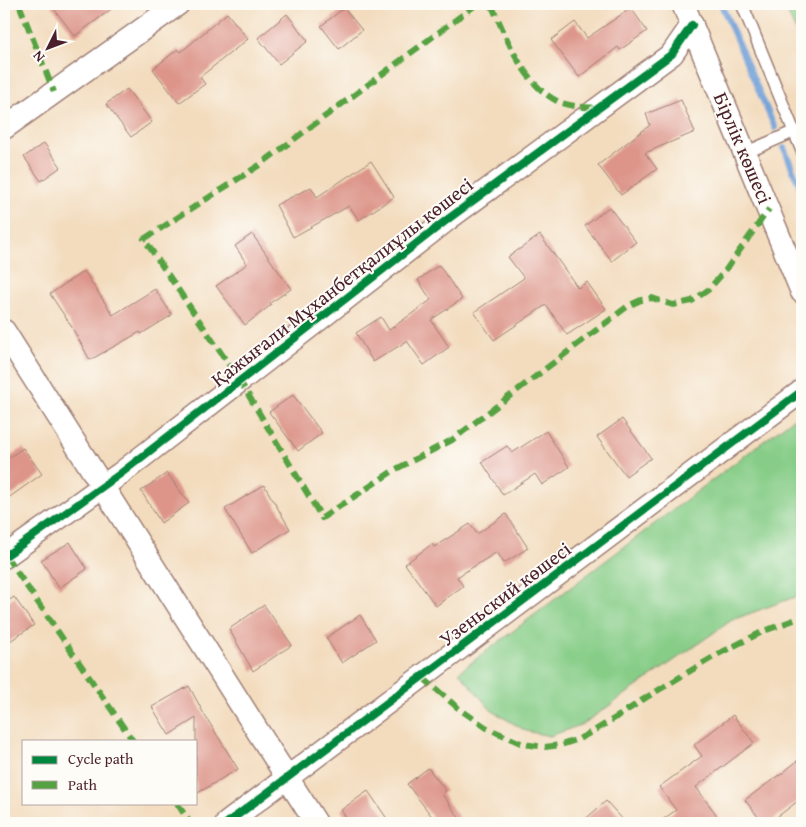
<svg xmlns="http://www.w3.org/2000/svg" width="806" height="827" font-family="'Gentium Book Plus',serif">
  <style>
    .green { fill: #87cd88; stroke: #68765a }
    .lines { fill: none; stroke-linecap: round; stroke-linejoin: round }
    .stream { stroke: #6e9ed7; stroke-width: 6 }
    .building { fill: #dd958a }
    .service-casing { stroke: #9e7e74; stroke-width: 14 }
    .minor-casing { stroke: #9e7e74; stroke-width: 25 }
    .service { stroke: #fff; stroke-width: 11 }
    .minor { stroke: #fff; stroke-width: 22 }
    .quiet { stroke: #56a243; stroke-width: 6; stroke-dasharray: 12 6; stroke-linecap: butt }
    .cycleway-casing { stroke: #fdfcf7; stroke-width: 11 }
    .cycleway { stroke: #00873e; stroke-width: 8 }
    .labels { text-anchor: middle; stroke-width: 4; stroke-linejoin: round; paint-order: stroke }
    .street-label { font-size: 20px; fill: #4a1f2b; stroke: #fdfcf7 }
  </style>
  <rect width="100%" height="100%" fill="#fdfcf7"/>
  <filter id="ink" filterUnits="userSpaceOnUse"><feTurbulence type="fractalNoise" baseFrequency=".02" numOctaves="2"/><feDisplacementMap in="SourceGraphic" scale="10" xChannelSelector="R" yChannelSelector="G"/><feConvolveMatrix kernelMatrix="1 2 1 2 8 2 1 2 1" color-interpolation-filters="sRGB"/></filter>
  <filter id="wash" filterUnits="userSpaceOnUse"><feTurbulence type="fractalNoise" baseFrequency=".0096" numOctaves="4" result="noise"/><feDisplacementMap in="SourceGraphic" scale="20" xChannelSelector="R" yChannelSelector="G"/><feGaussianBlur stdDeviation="1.12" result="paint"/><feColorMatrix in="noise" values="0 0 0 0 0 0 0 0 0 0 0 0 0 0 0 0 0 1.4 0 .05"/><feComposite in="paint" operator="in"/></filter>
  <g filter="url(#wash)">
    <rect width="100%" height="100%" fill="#f3dcbe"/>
    <g class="green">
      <path d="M784,4h18v42z"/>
      <path d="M802,412v184l-10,2 -60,22 -149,104 -33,12 -24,-5 -35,-21 -32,-38z"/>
    </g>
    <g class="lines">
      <g class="stream">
        <path d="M721,4l54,124"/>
        <path d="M784,148l18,44"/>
      </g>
    </g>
    <g id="blocks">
      <g class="building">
        <path d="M50,4h68l-43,32z"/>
        <path d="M344,8l18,22 -23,19 -18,-23z"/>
        <path d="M631,8l16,23 -27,19 -2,-3 -39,30 -28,-37 24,-18 12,16z"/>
        <path d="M227,13l21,26 -48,38 5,7 -26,19 -26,-34 25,-20 3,3z"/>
        <path d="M287,14l21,27 -29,23 -21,-26z"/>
        <path d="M127,89l25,33 -21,15 -25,-33z"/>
        <path d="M681,100l14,32 -50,21 12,16 -36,26 -23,-30 52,-40 -4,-11z"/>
        <path d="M44,143l17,24 -20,14 -17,-24z"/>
        <path d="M371,161l23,36 -35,23 -10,-14 -56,31 -17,-32 35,-18 6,10z"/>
        <path d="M609,207l27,35 -24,19 -27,-35z"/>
        <path d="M252,234l39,55 -21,14 1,2 -26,20 -29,-39 31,-22 -12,-18z"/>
        <path d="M540,235l38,53 9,-6 19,27 -39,26 -21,-30 -52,35 -20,-28 50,-34 -16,-21z"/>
        <path d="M439,265l23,34 -31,21 18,27 -25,18 -17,-24 -34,21 -17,-29 25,-16 8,13 42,-30 -13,-20z"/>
        <path d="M84,271l29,44 42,-26 17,26 -31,19 -1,-2 -50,28 -20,-36 -20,-30z"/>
        <path d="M293,395l29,38 -24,18 -29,-39z"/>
        <path d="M622,419l29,39 -25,18 -29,-39z"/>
        <path d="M546,431l23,36 -27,18 -7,-11 -32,21 -21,-33 25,-16 5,7z"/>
        <path d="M23,448l19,26 -38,27v-40z"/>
        <path d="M167,473l22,30 -28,20 -20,-32z"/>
        <path d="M264,485l26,44 -38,24 -27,-44z"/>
        <path d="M506,514l22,34 -24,15 -7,-11 -40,25 6,9 -27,20 -31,-42 27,-20 2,3 36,-23 7,10z"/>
        <path d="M70,542l17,27 -28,19 -18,-28z"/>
        <path d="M14,597l20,28 -30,20v-41z"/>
        <path d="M264,605l28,40 -39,26 -24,-42z"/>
        <path d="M360,615l16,25 -34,23 -16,-25z"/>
        <path d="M189,686l15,28 34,55 -42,25v-76l-27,17 -17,-28z"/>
        <path d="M733,715l21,28 -58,44 22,30 -9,6h-51l18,-13 -17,-23 43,-31 -8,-11z"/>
        <path d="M802,757v41l-33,25h-6l-18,-23 34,-25v1z"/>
        <path d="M428,768l18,23 -4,3 21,29h-26l-30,-39z"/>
        <path d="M368,791l22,32h-40l-9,-13z"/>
        <path d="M606,801l20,22h-45z"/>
      </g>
    </g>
  </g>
  <g filter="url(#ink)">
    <use href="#blocks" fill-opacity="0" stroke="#9e7e74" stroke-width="1"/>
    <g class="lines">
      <defs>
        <g id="service">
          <path d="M742,4l60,147"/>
          <path d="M745,153l50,-22"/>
        </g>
        <g id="minor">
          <path d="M683,4l119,288"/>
          <path d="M4,128l174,-124"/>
          <path d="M4,331l312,492"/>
          <path d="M4,557l116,-83 328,-255 224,-165 20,-29"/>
          <path d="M227,823l575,-432"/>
        </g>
      </defs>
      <use href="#service" class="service-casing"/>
      <use href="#minor" class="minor-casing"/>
      <use href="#service" class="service"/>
      <use href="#minor" class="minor"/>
      <g class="quiet">
        <path d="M19,4l35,88"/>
        <path d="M477,4l-219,162 -114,73 96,142 82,137 74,-49 56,-29 176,-134 13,-6 11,-2 21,7 19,-4 16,-11 17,-19 44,-62"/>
        <path d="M491,4c15,32 32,80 66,97 11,6 30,6 42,7"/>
        <path d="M6,556l127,185"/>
        <path d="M422,677l36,31 29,20 36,16 22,3 16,-2 18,-6 18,-10 23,-14 27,-18 73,-44 44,-22 38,-14"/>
        <path d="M177,803l13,20"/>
      </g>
      <defs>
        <g id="cycleway">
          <path d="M4,557l116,-83 328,-255 224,-165 20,-29"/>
          <path d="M227,823l575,-432"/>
        </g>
      </defs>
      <use href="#cycleway" class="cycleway-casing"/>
      <use href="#cycleway" class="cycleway"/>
    </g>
  </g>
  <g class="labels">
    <g class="street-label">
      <text transform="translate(743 148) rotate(67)" y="7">Бірлік көшесі</text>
      <text transform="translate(342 282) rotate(-38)" y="7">Қажығали Мұханбетқалиұлы көшесі</text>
      <text transform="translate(505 594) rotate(-37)" y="7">Узеньский көшесі</text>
    </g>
  </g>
  <rect width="806" height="827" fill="none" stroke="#fdfcf7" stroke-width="20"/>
  <rect x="22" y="740" width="175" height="65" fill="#fdfcf7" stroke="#b5a4a5"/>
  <rect x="32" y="756" width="25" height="8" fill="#00873e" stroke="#b5a4a5"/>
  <text x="68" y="764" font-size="15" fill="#4a1f2b">Cycle path</text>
  <rect x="32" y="781" width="25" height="8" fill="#56a243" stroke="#b5a4a5"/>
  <text x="68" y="790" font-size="15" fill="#4a1f2b">Path</text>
  <g transform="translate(48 48) rotate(228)" stroke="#fdfcf7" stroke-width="4" paint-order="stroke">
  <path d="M0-4L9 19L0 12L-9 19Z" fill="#4a1f2b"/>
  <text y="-8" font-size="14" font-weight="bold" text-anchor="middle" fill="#4a1f2b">N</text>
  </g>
</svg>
